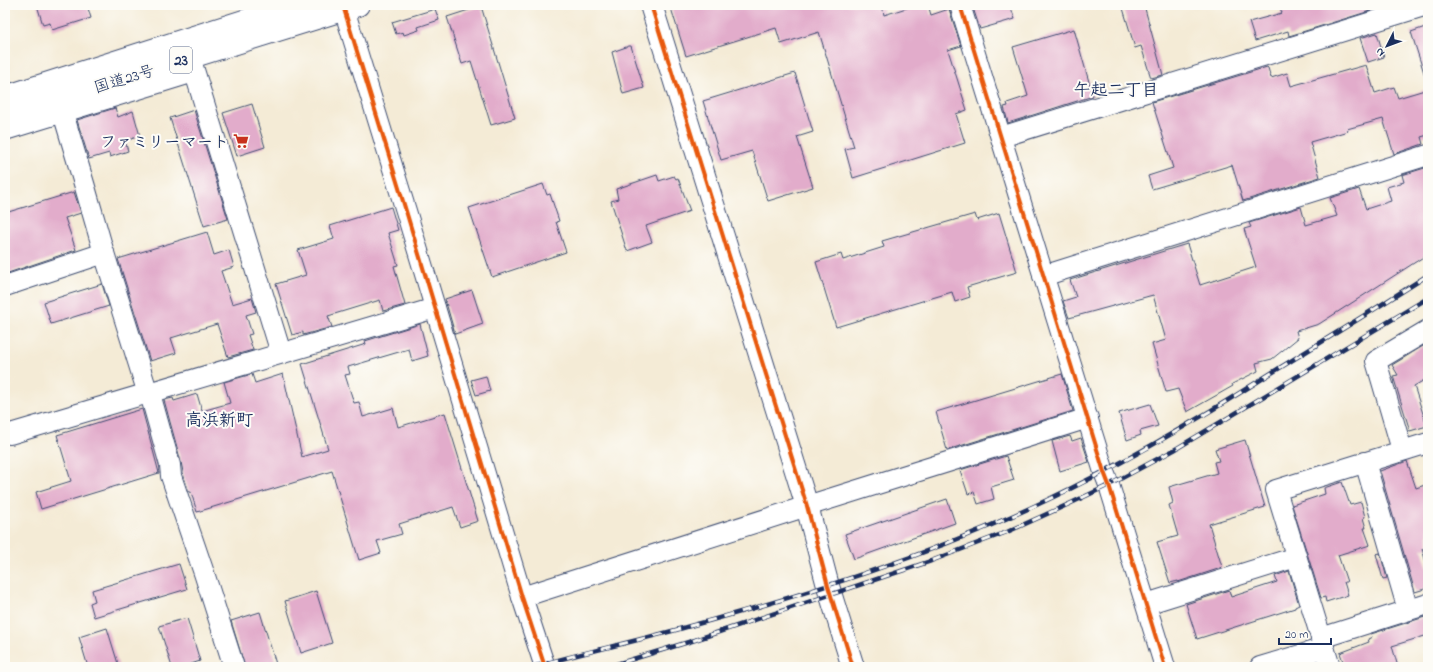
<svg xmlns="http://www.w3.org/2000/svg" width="1433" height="672" font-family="'Indie Flower','Klee One',sans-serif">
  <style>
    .building { fill: #e2accb }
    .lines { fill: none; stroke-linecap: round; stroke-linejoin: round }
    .minor-casing { stroke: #3c4b70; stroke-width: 22 }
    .tertiary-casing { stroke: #3c4b70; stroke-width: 24 }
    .trunk-casing { stroke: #3c4b70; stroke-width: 24 }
    .minor { stroke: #fff; stroke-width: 20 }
    .tertiary { stroke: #fff; stroke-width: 22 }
    .trunk { stroke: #fff; stroke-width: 22 }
    .rail-casing { stroke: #1b2f5e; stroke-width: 4.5 }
    .rail { stroke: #fdfcf7; stroke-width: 3; stroke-dasharray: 9; stroke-linecap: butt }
    .cycleway-casing { stroke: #fdfcf7; stroke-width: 6 }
    .cycleway { stroke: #e8590c; stroke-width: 4 }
    .labels { text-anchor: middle; stroke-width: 4; stroke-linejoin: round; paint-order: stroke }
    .shield { fill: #fdfcf7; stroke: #5f6c8c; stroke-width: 1 }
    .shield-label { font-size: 15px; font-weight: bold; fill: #1b2f5e }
    .street-label { font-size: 16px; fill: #1b2f5e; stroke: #fdfcf7 }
    .poi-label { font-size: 16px; font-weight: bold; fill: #1b2f5e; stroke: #fdfcf7; text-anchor: end }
    .neighbourhood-label { font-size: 17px; font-weight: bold; fill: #1b2f5e; stroke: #fdfcf7 }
  </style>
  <rect width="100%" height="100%" fill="#fdfcf7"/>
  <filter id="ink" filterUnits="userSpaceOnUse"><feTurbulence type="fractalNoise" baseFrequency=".025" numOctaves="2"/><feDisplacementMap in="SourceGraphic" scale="8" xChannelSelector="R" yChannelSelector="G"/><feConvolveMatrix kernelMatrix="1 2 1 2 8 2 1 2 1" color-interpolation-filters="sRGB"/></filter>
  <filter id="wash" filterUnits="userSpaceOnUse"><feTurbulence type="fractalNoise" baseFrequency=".012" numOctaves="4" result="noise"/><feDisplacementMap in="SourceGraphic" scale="16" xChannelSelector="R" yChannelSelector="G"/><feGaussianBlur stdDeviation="0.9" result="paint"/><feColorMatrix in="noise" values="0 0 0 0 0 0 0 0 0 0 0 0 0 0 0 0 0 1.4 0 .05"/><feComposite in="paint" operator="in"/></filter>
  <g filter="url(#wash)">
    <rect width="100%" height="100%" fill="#f4ebd6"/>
    <g id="blocks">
      <g class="building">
        <path d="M37,5h50l4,13 -39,12 -2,-7 -7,2z"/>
        <path d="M670,5h212l2,10 32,-10h12l3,10 18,-6 12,37 -13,4 19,60 -11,4 9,29 -112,35 -8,-29 9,-2 -35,-115 -38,12 -5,-16 -90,28z"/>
        <path d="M972,5h38l5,14 -35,10z"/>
        <path d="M1122,5h22l19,70 -12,3 -10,-32 -6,2z"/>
        <path d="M1279,5h88l1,5 2,1 -81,25 -1,-5 -33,10 -6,-19 33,-9z"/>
        <path d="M481,6l34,112 -24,7 -20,-64 -9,3 -15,-47z"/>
        <path d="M435,9l4,11 -21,7 1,3 -15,5 -1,-3 -7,2 -4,-12z"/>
        <path d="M1428,26v50h-3l-14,-44z"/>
        <path d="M1074,29l19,67 -85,27 -4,-16 4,-1 -1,-3 21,-7 -15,-49z"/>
        <path d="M1377,33l7,24 -16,5 -8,-24z"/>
        <path d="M629,46h2l13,42 -21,6 -11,-42z"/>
        <path d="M1366,65l9,28 19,-6 4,11 30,-9v46l-7,2 2,7 -29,10 -11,-35 -36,10 1,2 -38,11 10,35 -77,24 -11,-36 -80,24 -4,-13 25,-8 -21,-66 115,-35 1,1 3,10 16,-5 4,13z"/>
        <path d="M795,73l18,59 -16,5 16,50 -45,14 -16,-50 -31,9 -18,-59z"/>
        <path d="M252,104l13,43 -28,9 -14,-43z"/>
        <path d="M115,108l3,9 15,-6 7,25 -15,5 3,10 -18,6 -1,-4 -20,6 -12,-39z"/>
        <path d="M194,110l34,109 -24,7 -34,-108z"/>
        <path d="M1428,167v87l-109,70 -23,7 2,7 -26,21 -16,4 2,8 -26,13 1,2 -46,26 -9,-23 -12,3 -14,-48 14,-4 -13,-45 -84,23 -6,-17 13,-4 -6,-17 117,-36 13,41 56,-18 -12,-38 7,-2 -2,-4 52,-16 5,18 31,-9 -7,-18 29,-9 7,20 25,-8 -4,-14 17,-5 -2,-7z"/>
        <path d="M657,175l2,6 15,-5 2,3 2,-1 12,33 -44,15 6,16 -25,9 -16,-50 7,-2 -2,-10z"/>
        <path d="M543,184l4,11 3,-1 9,27 -3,1 10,30 -74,25 -23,-69z"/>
        <path d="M74,192l7,21 -16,5 11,32 -71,24v-61z"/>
        <path d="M391,207l7,23 -10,3 10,32 -4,1 11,39 -22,6 -3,-11 -52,16 4,11 -29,8v-3l-11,3 -16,-51 30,-9 -8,-25 36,-11 -4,-13z"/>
        <path d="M999,213l18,59 -50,15 3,10 -15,5 -3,-10 -116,35 -20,-65 25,-8 2,6 41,-13 -2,-6 93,-27 2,6z"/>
        <path d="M207,232l7,23 15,-5 5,17 -13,4 11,33 20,-6 4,14 -10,3 6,19 -4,1 5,15 -25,7 -11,-33 -46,14 5,15 -26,8 -32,-102z"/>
        <path d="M102,284l7,22 -58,18 -7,-22z"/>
        <path d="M472,290l11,34 -28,10 -10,-35z"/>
        <path d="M420,324l8,32 -16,5 -3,-12 -61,18 2,7 -5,1 9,28 5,-1 4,15 30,-9 5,19 47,-14 33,108 -18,6 -7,-20 -54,17 3,10 -25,7 4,12 -22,7 -27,-89 -135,41 -6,-20h-2l-5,-15 -3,-15 -17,-62 9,-2 1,3 23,-7 5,17 28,-8 -6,-21 28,-8 3,9 28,-9 19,83 26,-8 -26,-85 64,-20 -1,-3z"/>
        <path d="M1428,343v35l-14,8 13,40 -17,5 -17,-55 5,-1 -6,-10z"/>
        <path d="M1062,374l11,37 -126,39 -11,-38z"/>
        <path d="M486,376l4,15 -14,4 -5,-15z"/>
        <path d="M1150,404l8,22 -18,5 1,4 -14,5 -8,-27z"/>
        <path d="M142,409l17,64 -118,36 -5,-17 35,-11 -14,-46z"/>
        <path d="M1070,436l2,5 9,-3 8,24 -29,9 -8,-30z"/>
        <path d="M1245,440l20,67 -56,17 13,43 -1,1 -43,14v-1l-8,2 -13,-41 21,-6 -9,-31 4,-2 -4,-16 48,-14 -3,-11 5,-1 -4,-12z"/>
        <path d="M1006,456l8,24 -23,7 3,12 -16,5 -4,-12 -6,2 -8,-24z"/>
        <path d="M1407,461l9,27 12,-4v63l-6,2 6,20v19l-13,4 -35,-121z"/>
        <path d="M1342,482l8,23 11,-3 4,15 -2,1 3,10h-2l6,17 -32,10 9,27h-3l4,13 -22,7 -1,-5 -4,1 -29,-93 33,-11 -1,-6z"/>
        <path d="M947,499l8,24 -101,36 -9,-25z"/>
        <path d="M1380,553l7,25 -4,1 -7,-25z"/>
        <path d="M179,564l8,25 -93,28 -4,-14 5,-2 -3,-11z"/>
        <path d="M1289,571l10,34 -4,2v1l-98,31 -11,-35 43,-14 2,7 46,-15 -2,-6z"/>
        <path d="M316,591l16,52 -31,10 -16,-52z"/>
        <path d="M260,612l16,52 -10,3h-21l-14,-46z"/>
        <path d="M1428,616v19l-36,11 6,21h-53l-5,-14 29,-11 -1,-3 4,-2 -1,-3z"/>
        <path d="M187,618l13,43 -18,6h-10l-13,-41z"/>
        <path d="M107,628l12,39h-31l-9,-30z"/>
      </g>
    </g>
  </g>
  <g filter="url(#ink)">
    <use href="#blocks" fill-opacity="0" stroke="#3c4b70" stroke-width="1"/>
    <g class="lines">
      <defs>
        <g id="minor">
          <path d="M960,5l144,467 5,13 56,182"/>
          <path d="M344,9l62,202 116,386 23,70"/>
          <path d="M190,57l91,296"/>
          <path d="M63,113l22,74 19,66 45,144 3,4 18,64 1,11 33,97 30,94"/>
          <path d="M5,130l189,-58"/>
          <path d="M1001,137l426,-132"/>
          <path d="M1043,276l385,-121"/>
          <path d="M5,286l99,-33"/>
          <path d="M10,434l425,-126"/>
          <path d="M1402,450l-26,-89 52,-31"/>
          <path d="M1365,462l43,148"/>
          <path d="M522,597l285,-91 281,-88"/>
          <path d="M1146,604l150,-47"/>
          <path d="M1321,638l107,-34"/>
          <path d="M1260,667l64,-19"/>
          <path d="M1330,667l-54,-177 152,-47"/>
        </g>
        <path id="tertiary" d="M651,5l156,501 21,80 25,81"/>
        <g id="trunk">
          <path d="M5,97l289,-92"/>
          <path d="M5,115l353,-110"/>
        </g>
      </defs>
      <use href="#minor" class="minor-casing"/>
      <use href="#tertiary" class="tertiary-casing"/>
      <use href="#trunk" class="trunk-casing"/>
      <use href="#minor" class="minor"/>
      <use href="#tertiary" class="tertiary"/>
      <use href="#trunk" class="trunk"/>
      <defs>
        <g id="rail">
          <path d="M532,667c53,-15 106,-26 158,-41 121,-33 241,-71 355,-125 79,-37 154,-82 228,-129 52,-32 104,-64 155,-97"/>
          <path d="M607,667l88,-27 236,-79 76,-29 62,-28 40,-19 65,-35 254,-152"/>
        </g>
      </defs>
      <use href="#rail" class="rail-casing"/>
      <use href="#rail" class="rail"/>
      <defs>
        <g id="cycleway">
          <path d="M651,5l156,501 21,80 25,81"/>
          <path d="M960,5l144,467 5,13 56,182"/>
          <path d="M344,9l62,202 116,386 23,70"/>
        </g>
      </defs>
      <use href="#cycleway" class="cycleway-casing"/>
      <use href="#cycleway" class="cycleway"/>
    </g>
  </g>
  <defs>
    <symbol id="supermarket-bare" viewBox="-9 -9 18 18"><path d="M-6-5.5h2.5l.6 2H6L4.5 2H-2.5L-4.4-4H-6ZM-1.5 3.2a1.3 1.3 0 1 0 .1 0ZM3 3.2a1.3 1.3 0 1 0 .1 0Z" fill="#c8321e" stroke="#fdfcf7" stroke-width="2.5" paint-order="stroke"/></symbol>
  </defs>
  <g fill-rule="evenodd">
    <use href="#supermarket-bare" x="230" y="130" width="22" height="22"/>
  </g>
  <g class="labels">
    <rect class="shield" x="170" y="47" width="22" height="26" rx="3"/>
    <g class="shield-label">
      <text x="181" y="65">23</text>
    </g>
    <g class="street-label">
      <text transform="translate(124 78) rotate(-17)" y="6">国道23号</text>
    </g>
    <g class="poi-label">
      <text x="229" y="147">ファミリーマート</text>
    </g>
    <g class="neighbourhood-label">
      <text x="1116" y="95">午起二丁目</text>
      <text x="219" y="425">高浜新町</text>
    </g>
  </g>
  <rect width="1433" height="672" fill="none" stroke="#fdfcf7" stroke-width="20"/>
  <g transform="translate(1387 46) rotate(228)" stroke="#fdfcf7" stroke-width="3" paint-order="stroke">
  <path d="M0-3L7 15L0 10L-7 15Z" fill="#1b2f5e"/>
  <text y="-6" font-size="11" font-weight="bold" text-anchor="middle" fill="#1b2f5e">N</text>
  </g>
  <path d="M1279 638v6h52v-6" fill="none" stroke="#1b2f5e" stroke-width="2"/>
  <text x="1285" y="638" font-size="12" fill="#1b2f5e" stroke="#fdfcf7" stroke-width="3" paint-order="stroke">20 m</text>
</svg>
